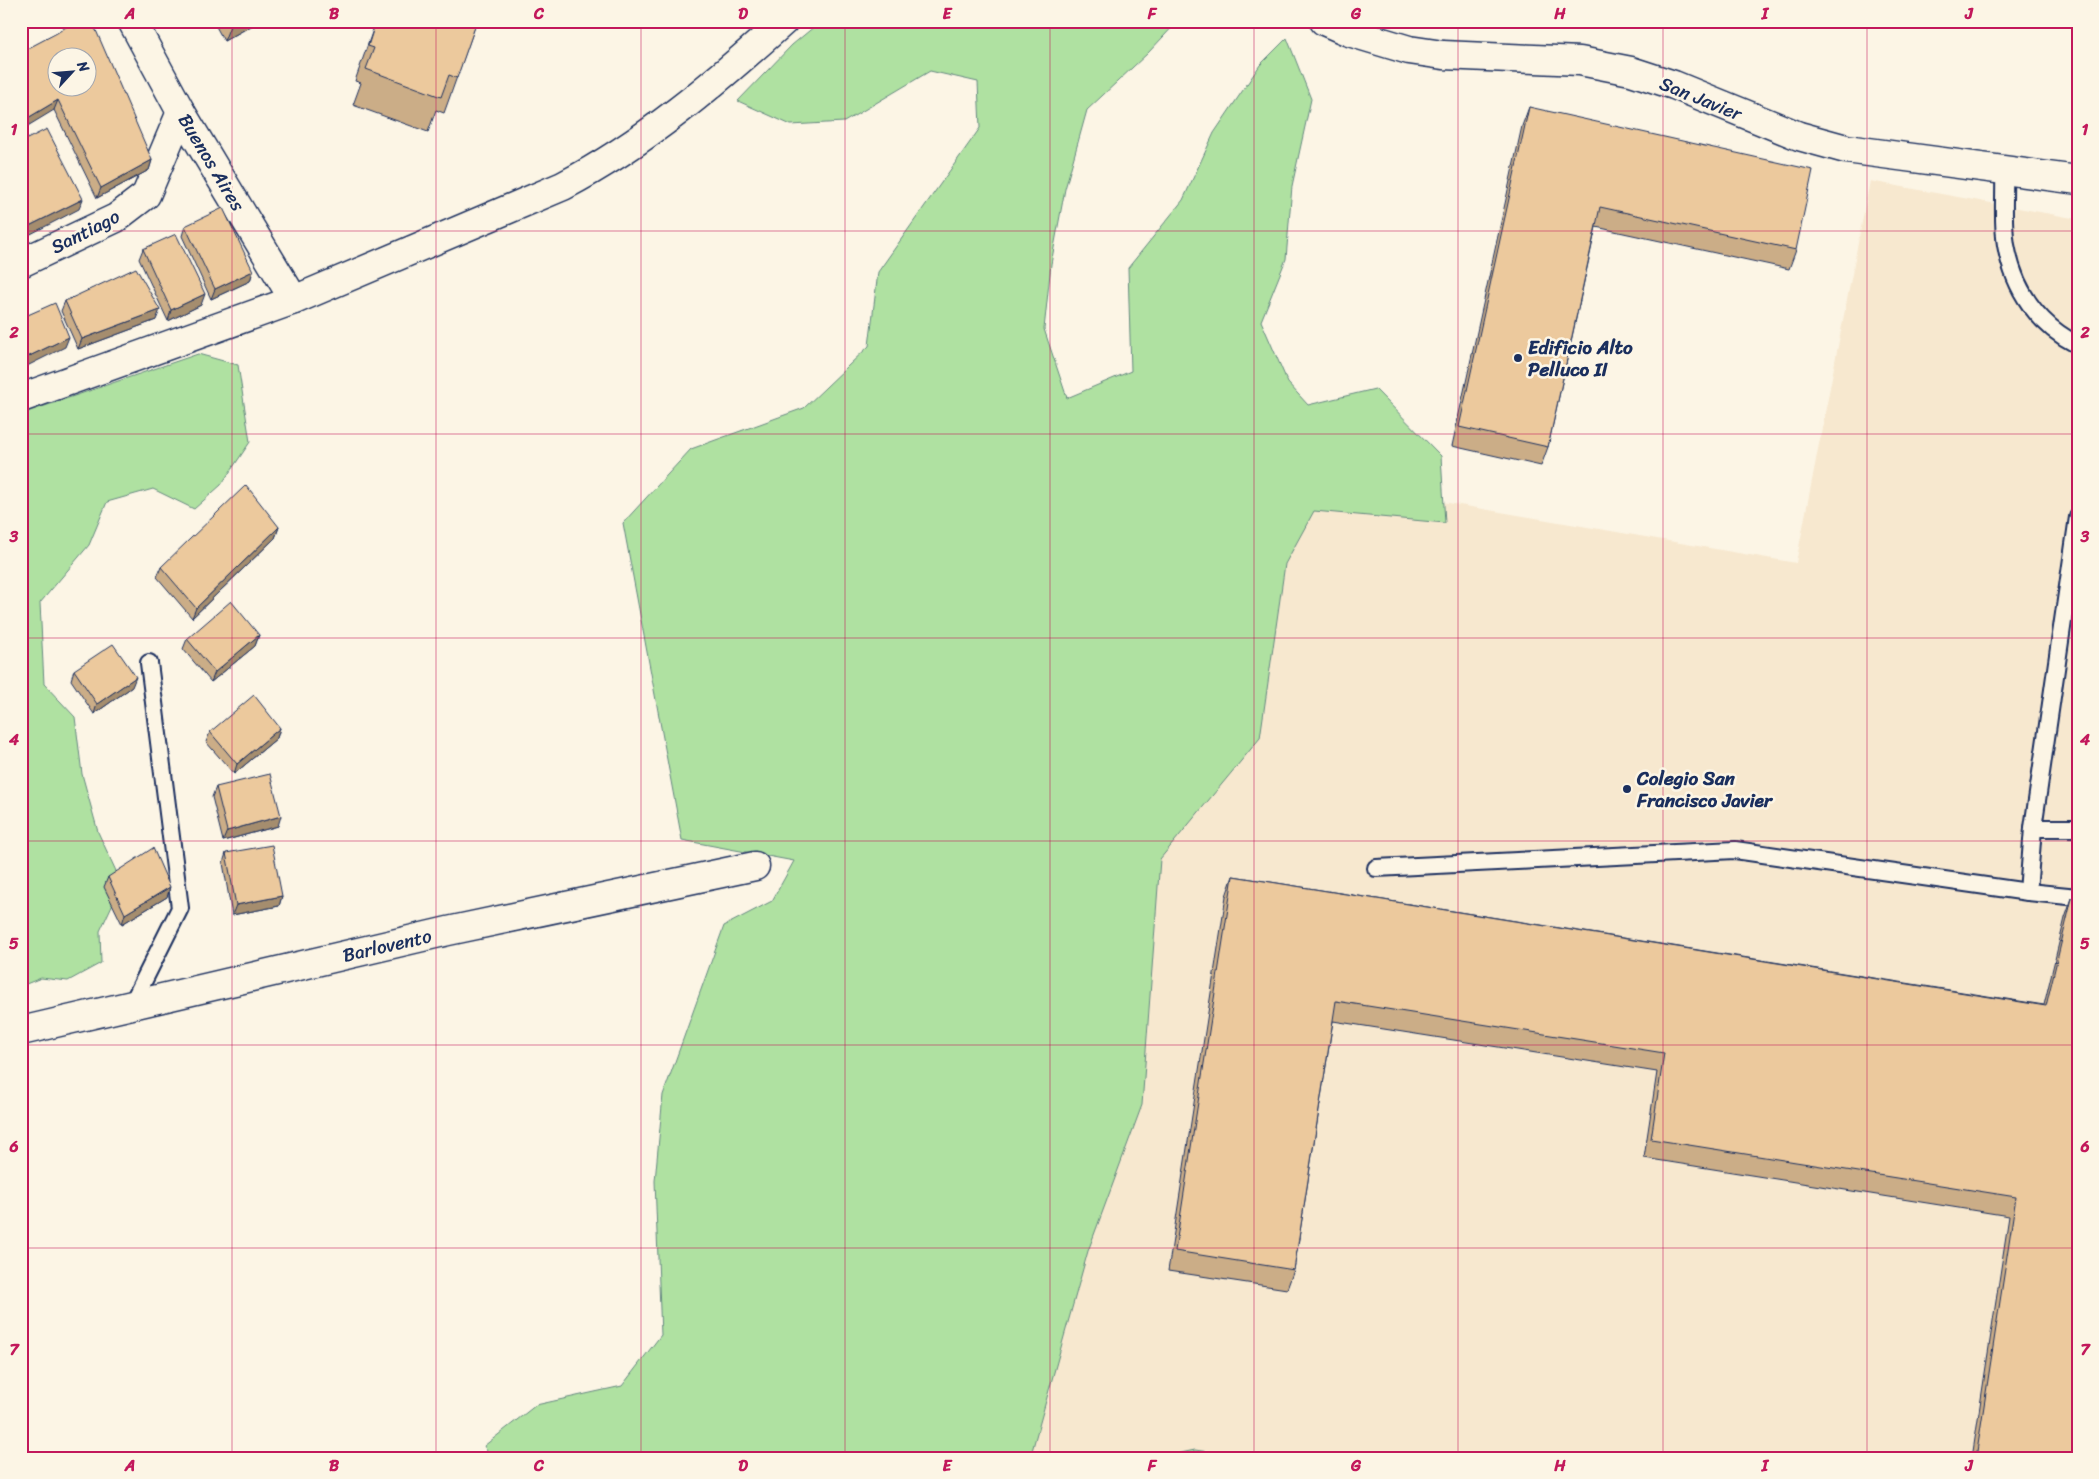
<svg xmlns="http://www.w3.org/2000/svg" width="2099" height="1479" font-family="Sriracha,sans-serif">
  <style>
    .built { fill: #f7e8cf }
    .green { fill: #afe1a1; stroke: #658880 }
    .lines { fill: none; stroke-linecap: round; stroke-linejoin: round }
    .lane-casing { stroke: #1b2f5e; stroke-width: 20 }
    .street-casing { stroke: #1b2f5e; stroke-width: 31 }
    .lane { stroke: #fcf5e5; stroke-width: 16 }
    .street { stroke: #fcf5e5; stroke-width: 28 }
    .wall { fill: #cbad87; stroke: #1b2f5e }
    .shaded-wall { fill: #a58d6e; stroke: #1b2f5e }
    .building { fill: #ecc99d; stroke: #1b2f5e; fill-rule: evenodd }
    .grid { fill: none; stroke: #c2185b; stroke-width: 1; stroke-opacity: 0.55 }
    .poi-dot { fill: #1b2f5e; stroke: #fcf5e5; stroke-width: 2 }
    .labels { text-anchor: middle; stroke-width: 5; stroke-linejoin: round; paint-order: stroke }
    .street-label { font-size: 19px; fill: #1b2f5e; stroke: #fcf5e5 }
    .poi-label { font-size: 19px; font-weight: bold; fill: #1b2f5e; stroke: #fcf5e5; text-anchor: start }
    .neatline { fill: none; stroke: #c2185b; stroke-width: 2 }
    .grid-label { font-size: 16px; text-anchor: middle; font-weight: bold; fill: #c2185b }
  </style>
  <rect width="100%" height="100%" fill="#fcf5e5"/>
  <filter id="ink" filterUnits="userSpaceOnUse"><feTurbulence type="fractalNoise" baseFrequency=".02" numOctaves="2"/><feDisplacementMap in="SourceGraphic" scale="10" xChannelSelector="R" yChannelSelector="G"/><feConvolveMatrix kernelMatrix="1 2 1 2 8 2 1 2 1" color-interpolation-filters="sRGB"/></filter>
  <g filter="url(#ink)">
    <path class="built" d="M1870,181l208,38v1239h-1068l102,-518 151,-464 139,19 394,68z"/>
    <g class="green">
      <path d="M821,21h357l-30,32 -61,57 -22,79 -14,75 -7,65 23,69 64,-27 -3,-103 55,-68 31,-67 46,-68 27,-27 24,61 -19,87 -6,73 -25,62 27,62 20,22 67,-16 66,67 4,67 -131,-12 -29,53 -25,174 -100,121 -18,246 -54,146 -58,207h-539l-7,-12 52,-41 86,-19 39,-51 -6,-154 8,-86 61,-169 48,-25 22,-40 -112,-21 -59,-317 68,-74 113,-41 65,-62 9,-74 102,-144 -2,-46 -48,-11 -86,51 -53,3 -53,-24 54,-56z"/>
      <path d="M198,354l40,11 12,77 -29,43 -27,24 -41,-20 -46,13 -18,43 -49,58 4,81 31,33 7,57 16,58 24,52 -22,47 1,32 -33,18 -27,-3 -20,8v-572z"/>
      <path d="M1195,1450l56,8h-94z"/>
    </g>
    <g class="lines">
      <defs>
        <g id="lane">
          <path d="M2004,171c1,24 -2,51 2,74 8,45 32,80 72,100"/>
          <path d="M2078,517l-45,311h45"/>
          <path d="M1376,868l359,-18 293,42 50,5"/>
          <path d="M2028,892l5,-64"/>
          <path d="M132,1004l48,-96 -31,-245"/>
        </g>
        <g id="street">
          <path d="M132,21l49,91 113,188"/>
          <path d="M1324,21l25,11 60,18 34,5 137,6 51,10 43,14 125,51 47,13 232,31"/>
          <path d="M21,263l95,-45 30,-23 35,-83"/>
          <path d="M21,398l273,-98 269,-114c82,-43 152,-103 221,-165"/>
          <path d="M21,1031l427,-100 307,-65"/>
        </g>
      </defs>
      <use href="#lane" class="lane-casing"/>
      <use href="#street" class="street-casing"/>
      <use href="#lane" class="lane"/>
      <use href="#street" class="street"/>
    </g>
    <g class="wall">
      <path d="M213,21h47l-36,20z"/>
      <path d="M376,21h101l-33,92 -8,-3 -8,22 -75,-27 8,-22 -6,-2z"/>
      <path d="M21,52l131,108 -3,10 -52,28 -43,-88z"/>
      <path d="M1529,107l267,143 -7,19 -193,-42 -48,220 -7,19 -89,-20 70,-320z"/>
      <path d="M185,226l68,45 -3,10 -39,18 -29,-63z"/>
      <path d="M143,249l58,56 -33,16 -29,-62z"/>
      <path d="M65,301l91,19 -78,29 -17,-38z"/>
      <path d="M279,527l-4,11 -83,80 -35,-41 4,-10z"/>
      <path d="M259,635l-4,11 -44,36 -28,-33 4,-10z"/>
      <path d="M74,670l58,17 -38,27 -23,-34z"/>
      <path d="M280,728l-3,10 -43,36 -28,-32 4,-10z"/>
      <path d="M216,787l62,39 -55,15 -11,-44z"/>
      <path d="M226,853l56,43 -3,10 -47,9 -9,-52z"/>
      <path d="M1233,876l811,129 21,-87 7,-20 6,560h-106l37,-242 -365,-58 13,-86 -324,-51 -39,249 -7,19 -119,-18 58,-375z"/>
      <path d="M108,877l59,20 -45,27 -18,-37z"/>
    </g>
    <g class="shaded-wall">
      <path d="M232,21h28l-36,20z"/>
      <path d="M58,100l-4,10 -33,20v-8z"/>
      <path d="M152,160l-3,10 -52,28 4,-10z"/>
      <path d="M83,199l-4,10 -58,30v-9z"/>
      <path d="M253,271l-3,10 -39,18 4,-10z"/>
      <path d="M205,294l-4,11 -33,16 3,-11z"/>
      <path d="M160,310l-4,10 -78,29 4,-10z"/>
      <path d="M69,337l-4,10 -44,22v-9z"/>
      <path d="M279,527l-4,11 -83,80 4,-10z"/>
      <path d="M259,635l-4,11 -44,36 4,-10z"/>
      <path d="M136,677l-4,10 -38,27 3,-10z"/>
      <path d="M280,728l-3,10 -43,36 3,-10z"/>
      <path d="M281,816l-3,10 -55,15 4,-10z"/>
      <path d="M170,887l-3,10 -45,27 3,-10z"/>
      <path d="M282,896l-3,10 -47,9 4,-10z"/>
    </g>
    <g class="building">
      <path d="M75,21h17l60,139 -51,28 -43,-88 -37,22v-70l36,-19zM58,58h30v30h-30z"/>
      <path d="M376,21h101l-20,57 -8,-3 -8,22 -75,-28 8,-21 -6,-2z"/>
      <path d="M1529,107l284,63 -17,80 -196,-43 -52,240 -89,-20z"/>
      <path d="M47,129l36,70 -62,31v-88z"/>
      <path d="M223,208l30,63 -38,18 -30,-63z"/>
      <path d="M176,234l29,60 -34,16 -28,-61z"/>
      <path d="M136,268l24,42 -78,29 -17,-38z"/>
      <path d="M55,303l14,34 -48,23v-42z"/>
      <path d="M246,485l33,42 -83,81 -35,-41z"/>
      <path d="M231,601l28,34 -44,37 -28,-33z"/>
      <path d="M113,644l23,33 -39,27 -23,-34z"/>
      <path d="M254,695l26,33 -43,36 -27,-32z"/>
      <path d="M270,774l11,42 -54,15 -11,-44z"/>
      <path d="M272,845l10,51 -46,9 -10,-52z"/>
      <path d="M153,848l17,39 -45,27 -17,-37z"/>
      <path d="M1233,876l813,130 26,-108 6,2v558h-102l40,-261 -365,-58 13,-86 -328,-52 -42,269 -119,-19z"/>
    </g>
  </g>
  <path class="grid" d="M232,21v1437M436,21v1437M641,21v1437M845,21v1437M1050,21v1437M1254,21v1437M1458,21v1437M1663,21v1437M1867,21v1437M21,231h2057M21,434h2057M21,638h2057M21,841h2057M21,1045h2057M21,1248h2057"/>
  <g class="poi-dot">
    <circle cx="1518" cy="358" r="5"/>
    <circle cx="1627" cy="789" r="5"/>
  </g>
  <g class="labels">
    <g class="street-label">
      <text transform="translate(1701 98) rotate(22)" y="7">San Javier</text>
      <text transform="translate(212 162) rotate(59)" y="7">Buenos Aires</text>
      <text transform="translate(85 231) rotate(-27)" y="7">Santiago</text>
      <text transform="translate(387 945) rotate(-13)" y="7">Barlovento</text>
    </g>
    <g class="poi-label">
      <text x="1528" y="354">Edificio Alto<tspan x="1528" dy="22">Pelluco II</tspan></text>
      <text x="1637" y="785">Colegio San<tspan x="1637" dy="22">Francisco Javier</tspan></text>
    </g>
  </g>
  <rect width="2099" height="1479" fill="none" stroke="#fcf5e5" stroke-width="55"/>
  <g transform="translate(72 72) rotate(64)"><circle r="24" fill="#fcf5e5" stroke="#a2a6af"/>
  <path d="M0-4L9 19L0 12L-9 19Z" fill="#1b2f5e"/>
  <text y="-8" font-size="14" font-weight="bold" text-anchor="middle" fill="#1b2f5e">N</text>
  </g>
  <rect x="28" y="28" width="2044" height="1424" class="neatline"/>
  <g class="grid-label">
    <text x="130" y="19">A</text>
    <text x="334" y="19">B</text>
    <text x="539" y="19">C</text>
    <text x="743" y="19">D</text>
    <text x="947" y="19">E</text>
    <text x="1152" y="19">F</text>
    <text x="1356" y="19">G</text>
    <text x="1560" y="19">H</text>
    <text x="1765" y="19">I</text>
    <text x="1969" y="19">J</text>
    <text x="14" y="135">1</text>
    <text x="2085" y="135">1</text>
    <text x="14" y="338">2</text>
    <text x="2085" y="338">2</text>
    <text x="14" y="542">3</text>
    <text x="2085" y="542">3</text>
    <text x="14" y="745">4</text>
    <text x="2085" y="745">4</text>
    <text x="14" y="949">5</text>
    <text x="2085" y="949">5</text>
    <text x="14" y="1152">6</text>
    <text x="2085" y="1152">6</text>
    <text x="14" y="1355">7</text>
    <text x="2085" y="1355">7</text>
    <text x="130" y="1471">A</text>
    <text x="334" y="1471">B</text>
    <text x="539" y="1471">C</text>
    <text x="743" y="1471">D</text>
    <text x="947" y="1471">E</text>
    <text x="1152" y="1471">F</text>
    <text x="1356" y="1471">G</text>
    <text x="1560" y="1471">H</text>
    <text x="1765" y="1471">I</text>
    <text x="1969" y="1471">J</text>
  </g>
</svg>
